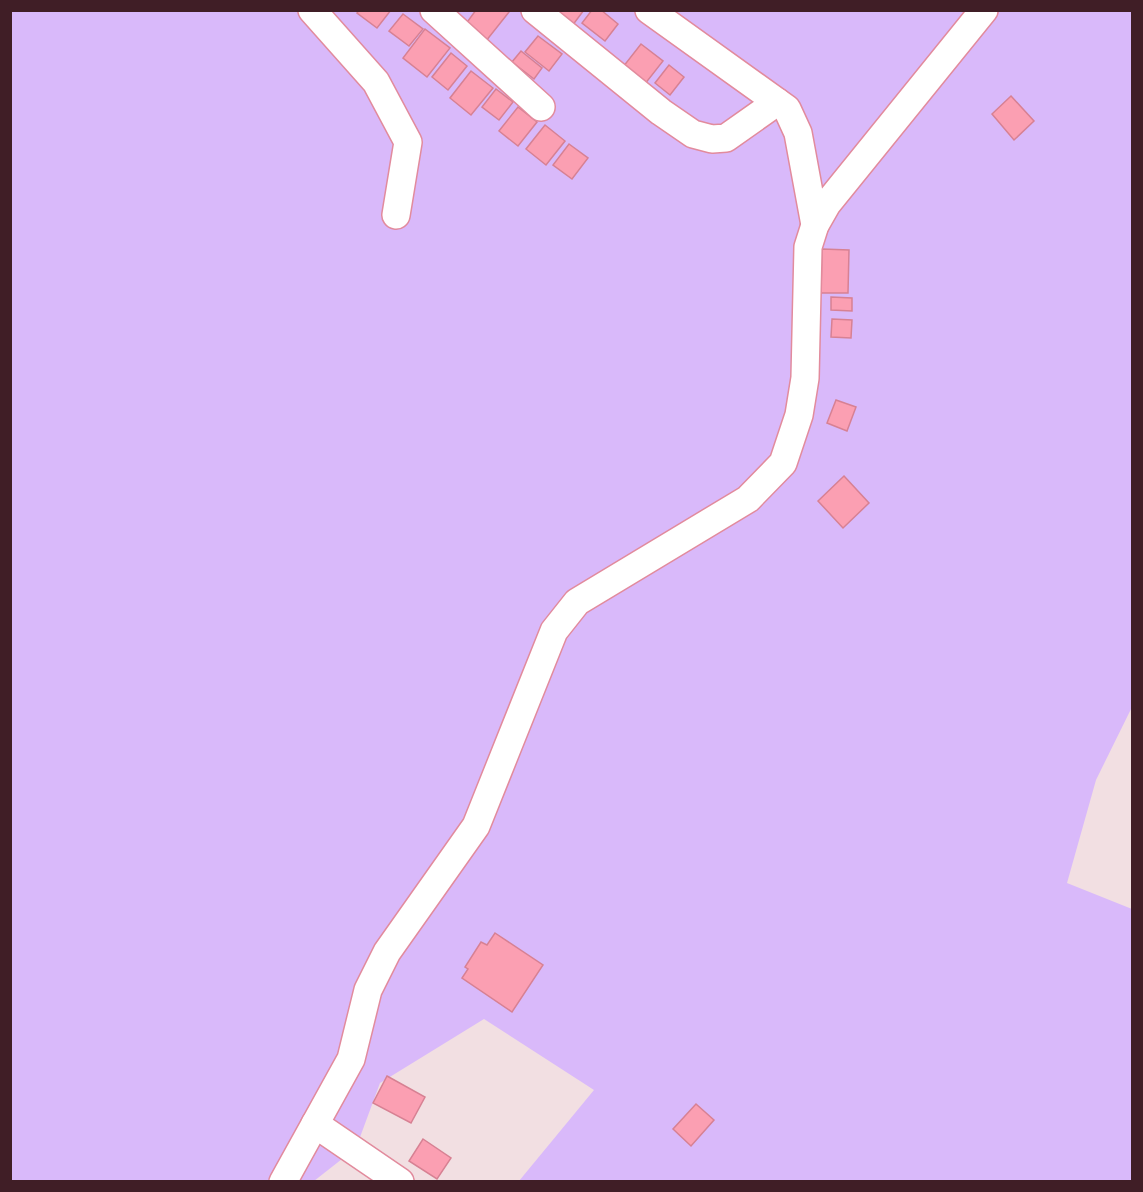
<svg xmlns="http://www.w3.org/2000/svg" width="1143" height="1192" font-family="'PT Serif',serif">
  <style>
    .green { fill: #d9b9fa }
    .building { fill: #fb9fb2; stroke: #d78193; stroke-width: 1.5 }
    .lines { fill: none; stroke-linecap: round; stroke-linejoin: round }
    .minor-casing { stroke: #e28b9d; stroke-width: 30 }
    .minor { stroke: #fff; stroke-width: 27 }
  </style>
  <rect width="100%" height="100%" fill="#f2dfe2"/>
  <path class="green" d="M10,11h1122v696l-36,73 -29,103 65,26v272h-613l75,-91 -110,-71 -104,64 -24,65 -42,33h-303z"/>
  <g class="building">
    <path d="M359,10h32l-14,18 -20,-15z"/>
    <path d="M476,10h31l2,2 -23,29 -21,-16z"/>
    <path d="M545,10h39l-15,20z"/>
    <path d="M592,10h9l17,14 -13,17 -23,-18z"/>
    <path d="M403,14l20,15 -14,17 -20,-15z"/>
    <path d="M425,29l25,19 -23,29 -24,-19z"/>
    <path d="M538,36l24,18 -13,17 -24,-19z"/>
    <path d="M641,44l22,17 -22,28 -22,-17z"/>
    <path d="M521,51l21,17 -8,11 -22,-17z"/>
    <path d="M451,53l16,13 -19,24 -16,-13z"/>
    <path d="M669,65l15,12 -14,18 -15,-12z"/>
    <path d="M471,71l22,17 -22,27 -21,-17z"/>
    <path d="M496,89l17,13 -14,18 -17,-13z"/>
    <path d="M1011,96l23,25 -20,19 -22,-26z"/>
    <path d="M518,107l19,15 -19,24 -19,-15z"/>
    <path d="M545,125l20,16 -19,24 -20,-16z"/>
    <path d="M569,144l19,14 -16,21 -19,-14z"/>
    <path d="M822,249l27,1 -1,43h-27z"/>
    <path d="M831,297l21,1v13l-21,-1z"/>
    <path d="M832,319l20,1 -1,18 -20,-1z"/>
    <path d="M836,400l20,7 -9,24 -20,-8z"/>
    <path d="M844,476l25,27 -26,25 -25,-27z"/>
    <path d="M495,933l48,32 -31,47 -50,-34 6,-9 -3,-2 16,-25 6,3z"/>
    <path d="M387,1076l38,21 -14,26 -38,-20z"/>
    <path d="M696,1104l18,16 -23,26 -18,-17z"/>
    <path d="M423,1139l28,19 -14,21 -28,-18z"/>
  </g>
  <g class="lines">
    <defs>
      <g id="minor">
        <path d="M312,10l64,72 32,60 -12,73"/>
        <path d="M434,10l107,97"/>
        <path d="M535,10l126,102 32,22 19,5 14,-1 51,-36"/>
        <path d="M649,10l138,99 11,24 17,92"/>
        <path d="M315,1124l85,58"/>
        <path d="M283,1182l68,-123 17,-69 19,-38 89,-126 78,-195 23,-29 171,-103 35,-36 16,-48 6,-37 3,-131 7,-22 12,-21 157,-194"/>
      </g>
    </defs>
    <use href="#minor" class="minor-casing"/>
    <use href="#minor" class="minor"/>
  </g>
  <rect width="1143" height="1192" fill="none" stroke="#401e26" stroke-width="24"/>
</svg>
